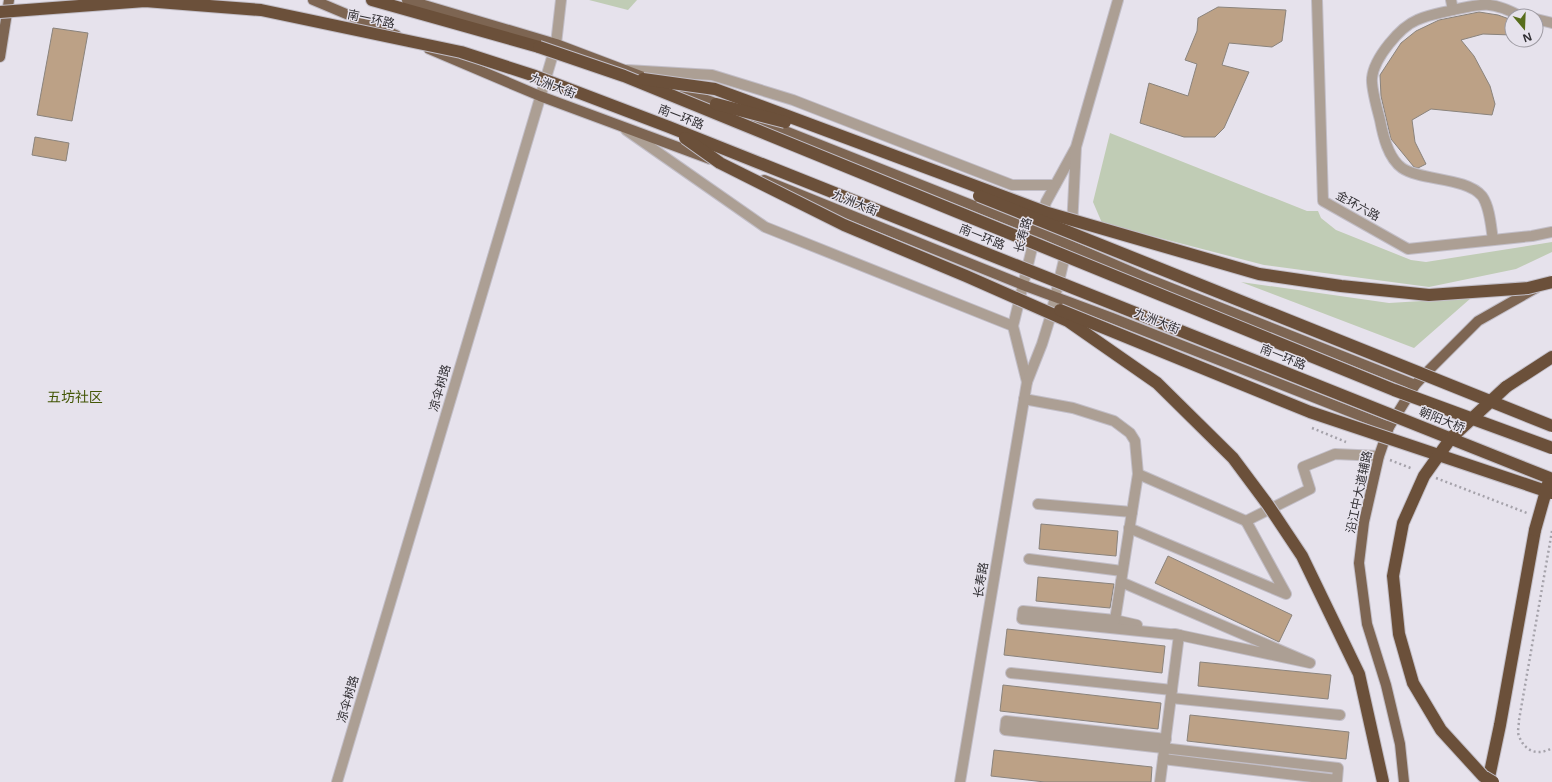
<svg xmlns="http://www.w3.org/2000/svg" width="1552" height="782" font-family="'Open Sans','Noto Sans SC',sans-serif">
  <style>
    .green { fill: #c0ccb5 }
    .building { fill: #bca186; stroke: #8a837c }
    .lines { fill: none; stroke-linecap: round; stroke-linejoin: round }
    .minor-casing { stroke: #c2bec7; stroke-width: 12 }
    .major-casing { stroke: #c2bec7; stroke-width: 12 }
    .highway-casing { stroke: #c2bec7; stroke-width: 14 }
    .path { stroke: #a5a2aa; stroke-width: 2.5; stroke-dasharray: 2 3; stroke-linecap: butt }
    .minor { stroke: #ac9f94; stroke-width: 10 }
    .major { stroke: #7d6552; stroke-width: 10 }
    .highway { stroke: #6b503a; stroke-width: 12 }
    .highway-bridge-casing { stroke: #c2bec7; stroke-width: 14; stroke-linecap: butt }
    .highway-bridge { stroke: #6b503a; stroke-width: 12 }
    .labels { text-anchor: middle; stroke-width: 3; stroke-linejoin: round; paint-order: stroke }
    .street-label { font-size: 12px; fill: #302e32; stroke: #e6e2ec }
    .quarter-label { font-size: 14px; fill: #435606; stroke: #e6e2ec }
  </style>
  <rect width="100%" height="100%" fill="#e6e2ec"/>
  <g class="green">
    <path d="M589,0h48l-9,10z"/>
    <path d="M1110,133l197,78h11l3,7 15,12 75,30 15,2 126,-20v10l-36,17 -87,18 -165,-22 -162,-42 -9,-21z"/>
    <path d="M1241,282l148,21 82,-5 -57,50z"/>
  </g>
  <g class="building">
    <path d="M1218,7l68,3 -4,31 -10,6 -43,-4 -7,22 27,7 -25,56 -9,9h-31l-44,-14 9,-40 39,13 9,-32 -12,-4 12,-29 1,-13z"/>
    <path d="M1479,12l19,3 14,5v15l-29,-1 -22,6 13,16 16,30 5,18 -3,11 -61,-6 -19,11 3,22 11,22 -8,4 -4,-1 -23,-28 -10,-43 -1,-21 21,-32 15,-12 23,-11z"/>
    <path d="M53,28l35,5 -16,88 -35,-6z"/>
    <path d="M35,137l34,6 -3,18 -34,-6z"/>
    <path d="M1041,524l77,7 -2,25 -77,-7z"/>
    <path d="M1168,556l124,59 -13,27 -124,-59z"/>
    <path d="M1038,577l76,7 -4,24 -74,-7z"/>
    <path d="M1007,629l158,17 -3,27 -158,-18z"/>
    <path d="M1200,662l131,13 -3,24 -130,-13z"/>
    <path d="M1003,685l158,18 -3,26 -158,-18z"/>
    <path d="M1190,715l159,17 -3,27 -159,-18z"/>
    <path d="M994,750l158,17 -1,15h-106l-54,-6z"/>
  </g>
  <g class="lines">
    <defs>
      <g id="minor">
        <path d="M1317,0l6,201 85,48 124,-13 20,-4"/>
        <path d="M1451,0l2,10c30,-7 39,-9 67,6"/>
        <path d="M1453,10c-12,3 -25,5 -36,10 -17,7 -43,38 -45,58 -1,10 5,30 8,42 3,16 8,38 22,48 19,13 64,9 80,28 8,11 9,31 11,44"/>
        <path d="M1536,19l16,4"/>
        <path d="M627,70l85,5 81,25 219,85h43"/>
        <path d="M626,130l139,97 248,99"/>
        <path d="M1041,218l5,-16 29,-53"/>
        <path d="M1027,382l-14,-56 22,-90"/>
        <path d="M1024,399l49,9 41,13 16,12 5,8 3,33 -23,146 22,5"/>
        <path d="M1138,474l108,47 64,-32 -7,-22 32,-13 44,2"/>
        <path d="M1038,504l94,8"/>
        <path d="M1129,528l157,66 -40,-73"/>
        <path d="M1029,559l93,12"/>
        <path d="M1115,620l-92,-9 -1,8 157,16 131,28 -189,-81"/>
        <path d="M1011,673l161,17"/>
        <path d="M1171,698l169,17"/>
        <path d="M1163,759l174,21 1,-12 -333,-38 1,-9 160,18"/>
        <path d="M337,782l219,-738 5,-44"/>
        <path d="M960,782l67,-400 15,-38 8,-26 22,-91 4,-80 42,-147"/>
        <path d="M1160,782l19,-147 -5,-1"/>
      </g>
      <g id="major">
        <path d="M313,0l83,35"/>
        <path d="M407,0l149,44 95,36"/>
        <path d="M429,49l111,47 170,63"/>
        <path d="M0,57l9,-57"/>
        <path d="M666,85l57,21"/>
        <path d="M752,118l285,113 111,48 267,106"/>
        <path d="M764,180l259,105 89,33 277,109"/>
        <path d="M1404,782l-4,-38 -14,-59 -19,-61 -8,-61 5,-41 15,-66 10,-29 26,-42 14,-15 49,-49 58,-33"/>
      </g>
      <g id="highway">
        <path d="M372,0l167,47"/>
        <path d="M1506,387l46,-30"/>
        <path d="M1488,782l12,-57 35,-195"/>
      </g>
    </defs>
    <use href="#minor" class="minor-casing"/>
    <use href="#major" class="major-casing"/>
    <use href="#highway" class="highway-casing"/>
    <g class="path">
      <path d="M1312,428l34,14"/>
      <path d="M1390,460l23,9"/>
      <path d="M1436,478l91,35"/>
      <path d="M1552,531l-33,189c0,5 -2,12 0,16 6,16 19,20 33,12"/>
    </g>
    <use href="#minor" class="minor"/>
    <use href="#major" class="major"/>
    <use href="#highway" class="highway"/>
    <defs>
      <g id="highway-bridge">
        <path d="M0,12l145,-11 116,9 200,42 74,24 134,51 883,352"/>
        <path d="M539,47l85,29 770,314 158,58"/>
        <path d="M643,79l72,10 333,124 211,61 82,12 88,9 99,-7 24,-6"/>
        <path d="M716,104l69,18"/>
        <path d="M685,138l35,25 124,62 122,51 102,45 89,62 76,75 35,47 34,51 57,118 24,108"/>
        <path d="M979,196l573,230"/>
        <path d="M1060,310l250,102 242,81"/>
        <path d="M1535,530l13,-46"/>
        <path d="M1493,782l-10,-6 -42,-46 -28,-47 -14,-49 -6,-58 10,-53 21,-47 27,-38 55,-51"/>
      </g>
    </defs>
    <use href="#highway-bridge" class="highway-bridge-casing"/>
    <use href="#highway-bridge" class="highway-bridge"/>
  </g>
  <g class="labels">
    <g class="street-label">
      <text transform="translate(371 19) rotate(12)" y="4">南一环路</text>
      <text transform="translate(553 86) rotate(21)" y="4">九洲大街</text>
      <text transform="translate(681 117) rotate(21)" y="4">南一环路</text>
      <text transform="translate(855 203) rotate(22)" y="4">九洲大街</text>
      <text transform="translate(1358 206) rotate(29)" y="4">金环六路</text>
      <text transform="translate(1023 235) rotate(-75)" y="4">长寿路</text>
      <text transform="translate(982 237) rotate(22)" y="4">南一环路</text>
      <text transform="translate(1157 321) rotate(22)" y="4">九洲大街</text>
      <text transform="translate(1283 357) rotate(22)" y="4">南一环路</text>
      <text transform="translate(440 388) rotate(-74)" y="4">凉伞树路</text>
      <text transform="translate(1442 420) rotate(22)" y="4">朝阳大桥</text>
      <text transform="translate(1359 492) rotate(-78)" y="4">沿江中大道辅路</text>
      <text transform="translate(981 580) rotate(-81)" y="4">长寿路</text>
      <text transform="translate(348 699) rotate(-74)" y="4">凉伞树路</text>
    </g>
    <g class="quarter-label">
      <text x="75" y="402">五坊社区</text>
    </g>
  </g>
  <g transform="translate(1524 28) rotate(161)"><circle r="19" fill="#e6e2ec" stroke="#9d9aa2"/>
  <path d="M0-3L7 15L0 10L-7 15Z" fill="#586d1c"/>
  <text y="-6" font-size="11" font-weight="bold" text-anchor="middle" fill="#302e32">N</text>
  </g>
</svg>
